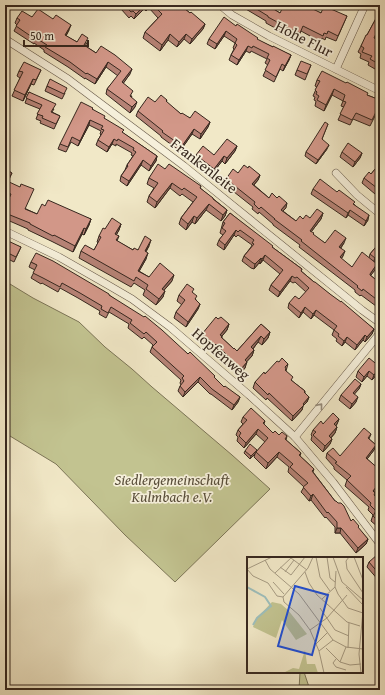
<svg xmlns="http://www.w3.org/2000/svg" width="385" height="695" font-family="'Gentium Book Plus',serif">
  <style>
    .green { fill: #c2c390; stroke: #7c7557 }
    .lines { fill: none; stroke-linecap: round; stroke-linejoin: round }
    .street-casing { stroke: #655748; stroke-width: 8 }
    .street { stroke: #f6f0db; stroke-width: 7 }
    .wall { fill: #b58275; stroke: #36271e }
    .shaded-wall { fill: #936a5f; stroke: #36271e }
    .building { fill: #d29788; stroke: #36271e }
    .oneway { stroke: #968c7c }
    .labels { text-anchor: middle; stroke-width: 3.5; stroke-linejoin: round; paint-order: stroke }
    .street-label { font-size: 15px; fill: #36271e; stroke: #f6f0db }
    .park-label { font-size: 15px; font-style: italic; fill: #594e3a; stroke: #f6f0db }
    .inset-river { fill: none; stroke: #9dbfbd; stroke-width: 2 }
    .inset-road { fill: none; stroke: #a69b83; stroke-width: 1 }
    .view { fill: #1d4ed8; fill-opacity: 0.15; stroke: #1d4ed8; stroke-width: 2 }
    .inset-edge { fill: none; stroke: #36271e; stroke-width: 2 }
  </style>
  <rect width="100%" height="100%" fill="#f1e8c7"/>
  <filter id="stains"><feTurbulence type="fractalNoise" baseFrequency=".005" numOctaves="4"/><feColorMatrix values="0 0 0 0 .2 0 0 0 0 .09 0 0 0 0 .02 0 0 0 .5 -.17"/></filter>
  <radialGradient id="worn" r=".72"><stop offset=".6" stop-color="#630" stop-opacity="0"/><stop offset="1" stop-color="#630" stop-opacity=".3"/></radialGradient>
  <g class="green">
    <path d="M5,281l28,17 46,24 26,25 27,22 20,18 80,68 38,34 -95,93 -50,-47 -69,-71 -51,-31z"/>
    <path d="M300,672h4l6,18h-11z"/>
  </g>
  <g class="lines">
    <defs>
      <g id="street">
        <path d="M220,5l12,10 37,21 111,55"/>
        <path d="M5,39l63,40 116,87 178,144 18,13"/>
        <path d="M336,69l29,-64"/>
        <path d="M336,173l21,22 23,19"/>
        <path d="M5,231l54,26 49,28 24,14 38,28 79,68 46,42 38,45 47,62"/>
        <path d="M295,437l85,-104"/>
      </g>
    </defs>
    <use href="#street" class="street-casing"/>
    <use href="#street" class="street"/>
  </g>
  <g class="wall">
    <path d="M122,5h58l10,8 15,11 -2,5 -13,15 -6,-5 -7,8 -9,-7 -8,11 -17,-13 2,-6 13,-14 -9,-10 -3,3 -2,-2 -10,10 -3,-3 -2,2 -8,-9z"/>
    <path d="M239,5h28l13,8 9,-5 58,8 -11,25 -10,-4 -1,3 -3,-2 -1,4 -20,-11 -3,7 -12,-4 -20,-11v-2z"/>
    <path d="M380,11v18h-1l-5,10 6,2v27l-4,-2 -1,3 -7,-4 1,-3 -9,-4 1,-4 -3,-2 3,-6 6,-11z"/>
    <path d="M32,17l37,13 -3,6 11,6 10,1 -2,3 45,28 -7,9 9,14h-1l4,10 -5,6 -24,-19 1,-5 11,-13 -12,-9 -11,17 -10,-6v1l-17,-12 -24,-15v-2l-10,-7v1l-20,-13 3,-6 -2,-2 2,-5z"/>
    <path d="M236,26l21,14 16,7 18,8 -2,5 -6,11 -3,-2 -6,13 -11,-6 5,-11 -3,-2 2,-4 -16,-8 -1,2 -4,-2 -9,14 -8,-5 2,-5 3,-6 -1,-1 2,-5 -11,-7 -9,13 -8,-5 2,-5z"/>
    <path d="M311,65l-6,15 -10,-5 2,-5z"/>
    <path d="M41,70l-7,15 -3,-1 -8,17 -11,-5 8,-18 -3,-2 2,-5z"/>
    <path d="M317,80l50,15 13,5v18l-5,-2 -5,10 -17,-7 -3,6 -12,-5 6,-13 -3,-1 2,-5 -11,-6 -8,16 -9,-5 1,-5 -2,-1 1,-3 -2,-1 4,-9 -2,-1z"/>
    <path d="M47,86l18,7 -3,6 -17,-8z"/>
    <path d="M29,92l25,17 -2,3 8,4 -6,13 -14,-6 1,-2 -5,-2 4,-10 -15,-6z"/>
    <path d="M167,100l-1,2 15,12 9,4 20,4 -2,5 -8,12 -8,-5 -12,17 -19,-14v-1l-25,-20 2,-5 17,-9z"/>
    <path d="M92,109l31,24 34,23 -1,5 -7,10 -8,-6 -14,21 -7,-5 1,-5 4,-6 2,-5 6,-9 -2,-1 1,-2 -16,-9v2l-4,-2 -5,8 -11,-7 2,-5 3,-5 -1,-1 1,-3 -12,-6 -11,21 -7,-4 -5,10 -8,-3 2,-5z"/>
    <path d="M328,124l-6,15 5,10 -11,15 -11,-8 1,-4z"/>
    <path d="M237,146l-2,5 -10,13 -3,-3 -10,13 -18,-14 2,-5h18z"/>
    <path d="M342,152l20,1 -2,5 -7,9 -13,-10z"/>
    <path d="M380,163v25l-5,6 -13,-11 2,-5 7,-4z"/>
    <path d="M248,168l12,7 -2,5 -4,5 15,13 17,10 -3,3 13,10 7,-2 7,-1 13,-5 -2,6 -10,13 2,3 12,8h19l-3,5 2,8 -2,3 11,8 17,-9 1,-4 10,-12v13l-6,7 3,2 -2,6 -5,5 10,8v26l-19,-14 -1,1 -5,-4v-2l-56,-43 1,-2 -27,-20v-1l-14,-12 -1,2 -6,-5 1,-2 -29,-23 2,-5z"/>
    <path d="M5,169l7,4 -4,9 18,27 11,5 8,-8 46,13 -2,6 -5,10 -2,-1 -9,18 -22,-11 -23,-11v-1l-23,-10v-11l3,-8 -3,-1z"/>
    <path d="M165,169l36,17 -1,2 27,22 -2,6 -4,5 -15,-11 -11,14 -3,-2 -6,8 -7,-6 2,-6 12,-16 -11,-8 -2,2 -10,-8 -15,20 -8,-6 2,-6 5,-8 -7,-4 2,-6z"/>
    <path d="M313,189l41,15 14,16 -4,6 -16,-11 -2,3 -35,-24z"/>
    <path d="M230,213l42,34 30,22 -1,2 13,11 60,47 -2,5 -7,8 -2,-2 -8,10 -10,-8 -3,4 -6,-5 1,-2 -5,-4 2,-5 -20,-15 -3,4 -8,-7 -4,6 -11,-10 1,-5 10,-4 7,-7 -11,-10 -2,1 -3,-2 -12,16 -9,-7 2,-5 9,-11 -17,-14 -3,4 -1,-1 -5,6 -3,-1 -9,-7 2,-5 7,-9 1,-2 -14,-10 -2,2 -2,-2 -10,15 -7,-5 2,-5 4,-5 -3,-2 3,-11z"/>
    <path d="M121,224l-2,6 -3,5 3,1 -2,5 16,9h5l11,-4 -3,6v7l-7,12 10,6 23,4 -8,9 -1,7 -7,8 -13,-10 2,-5 -11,-7 -3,4 -52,-29 2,-7 13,-1 4,-7 -1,-1 2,-6 6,-7z"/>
    <path d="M5,242l16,5 -7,15 -6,-3 -3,5z"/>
    <path d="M31,262l78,33 79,59 36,33 16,10 -2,5 -6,8 -21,-16h-1l-12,-12 -15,15 -5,-6 2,-5 1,-1 -1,-2 1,-3 -31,-28 2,-5 1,-2 -9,-8 -2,2 -14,-11 1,-4 -20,-12 -3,6 -7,-4 1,-3 -22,-13 -18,-10 -2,4 -16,-9 -1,1 -10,-6 4,-8 -6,-3z"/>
    <path d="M193,293l3,7 4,4 -2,5 -12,18 -12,-9 2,-6 6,-7 -5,-4 2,-6z"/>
    <path d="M218,319l11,5 -2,6 -5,6v2l12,11 3,2 24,-27 9,8 -2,6 -6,7 -4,-3 -5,7 1,1 -2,6 -6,6 -1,6 -6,7 -14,-12v-2l-11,-11 -1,1 -13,-11 2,-6z"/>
    <path d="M279,362l9,2 -2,7 6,10 13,10v2l4,4 -2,5 -4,4 -1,4 -10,11 -25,-23 -1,2 -13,-12 2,-6z"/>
    <path d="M380,367l-2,6 -6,7 -5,-4 -5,6 -6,-5 2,-6z"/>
    <path d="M361,384l-2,5 -5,5 2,8 -6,7 -11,-9 2,-5z"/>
    <path d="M243,417l22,4 -1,3 9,9 6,2 8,1 -1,4 15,13 -1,3 14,13 -1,3 22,29 16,20 17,18 -2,5 -10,9 -16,-20h-5v-6l-9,-10 -1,1 -14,-18 -2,1 -5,-6 -3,-3 3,-5 -16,-15 1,-5 -12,-10 -11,12 -12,-12 1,-3 -5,5 -6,-6 1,-2h12l8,-9 -9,-8 -12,14 -7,-7 1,-4 -2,-2 2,-5 5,-6 -2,-2z"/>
    <path d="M339,419l-2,5 -1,2 1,1 -2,6 -4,5 1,1 -2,5 -7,8 -12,-12 1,-4 -1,-1 2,-5 10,-6z"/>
    <path d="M371,434l-2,5 7,6 -2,5 -7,9 13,11v6l-1,2 1,8 -6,6 1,1 -1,2 6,6v26l-1,-1 -1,1 -7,-6 2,-6 -5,-5 1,-3 -24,-21 2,-6 -13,-11v-2l-8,-9 1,-5 13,3z"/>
    <path d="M380,556v26l-13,-15 2,-5z"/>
  </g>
  <g class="shaded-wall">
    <path d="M145,5h1l-2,4 -10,10 2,-5z"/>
    <path d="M149,5h1l-1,3 -3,3z"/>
    <path d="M205,24l-2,5 -13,15 2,-5z"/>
    <path d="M71,25l-2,5 -6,11 2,-6z"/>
    <path d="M226,31l-2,5 -9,13 2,-5z"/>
    <path d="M170,34l-2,6 -8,11 2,-6z"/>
    <path d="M186,34l-2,5 -7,8 2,-5z"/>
    <path d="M248,46l-2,5 -9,14 2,-5z"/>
    <path d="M291,55l-2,5 -6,11 2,-5z"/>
    <path d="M108,62l-2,5 -11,17 2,-5z"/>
    <path d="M132,69l-2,5 -10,14 2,-6z"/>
    <path d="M33,79l-2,5 -8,17 2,-6z"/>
    <path d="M334,89l-2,6 -8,16 2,-6z"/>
    <path d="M137,102l-2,5 -5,6 2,-6z"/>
    <path d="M90,120l-1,5 -11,21 2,-5z"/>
    <path d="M210,122l-2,5 -8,12 1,-5z"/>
    <path d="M194,129l-2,5 -12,17 2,-5z"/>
    <path d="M114,139l-2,5 -5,8 2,-5z"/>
    <path d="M329,145l-2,4 -11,15 2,-4z"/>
    <path d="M237,146l-2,5 -10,13 2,-6z"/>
    <path d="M362,153l-2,5 -7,9 2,-5z"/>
    <path d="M157,156l-1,5 -7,10 2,-5z"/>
    <path d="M224,156l-2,5 -10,13 2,-5z"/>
    <path d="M143,160l-2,5 -14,21 2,-5z"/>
    <path d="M260,175l-2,5 -8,9 2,-5z"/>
    <path d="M172,183l-2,5 -15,20 2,-6z"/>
    <path d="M380,185v3l-5,6 2,-6z"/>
    <path d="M287,203l-1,5 -7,7 2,-5z"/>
    <path d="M209,204l-3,6 -11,14 2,-6z"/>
    <path d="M227,210l-2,6 -4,5 2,-6z"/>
    <path d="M350,210l-2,5 -2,3 2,-5z"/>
    <path d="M323,213l-2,6 -13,17 2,-5z"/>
    <path d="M369,215l-1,5 -4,6 2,-5z"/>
    <path d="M194,216l-2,6 -6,8 2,-6z"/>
    <path d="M91,219l-2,6 -5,10 2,-6z"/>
    <path d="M121,224l-2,6 -6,11 2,-7z"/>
    <path d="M84,228l-2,6 -9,18 2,-6z"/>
    <path d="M236,230l-2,5 -10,15 1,-5z"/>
    <path d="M346,238l-2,5 -7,9 2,-5z"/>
    <path d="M151,240l-2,6 -7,11 3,-6z"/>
    <path d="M345,251l-2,5 -5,7 2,-6z"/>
    <path d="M380,252v3l-7,8 2,-5z"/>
    <path d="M148,253l-2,6 -10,18 2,-6z"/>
    <path d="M265,255l-2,5 -3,4 2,-5z"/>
    <path d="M261,258l-2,5 -5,6 1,-5z"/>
    <path d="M377,264l-2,6 -7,9 2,-5z"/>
    <path d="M174,275l-2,6 -12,14 2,-6z"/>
    <path d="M292,276l-2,5 -12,16 2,-5z"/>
    <path d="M165,291l-2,6 -7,8 3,-6z"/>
    <path d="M200,304l-2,5 -12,18 2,-5z"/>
    <path d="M305,307l-2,5 -4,6 2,-5z"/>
    <path d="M316,310l-2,5 -3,4 2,-5z"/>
    <path d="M229,324l-2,6 -9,11 2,-6z"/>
    <path d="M374,329l-2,5 -7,8 2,-5z"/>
    <path d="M270,332l-2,6 -6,7 2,-6z"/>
    <path d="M365,335l-2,5 -8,10 2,-5z"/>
    <path d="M261,336l-3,6 -9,12 2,-7z"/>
    <path d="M347,337l-2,5 -3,4 2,-5z"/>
    <path d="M254,350l-2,6 -9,10 2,-6z"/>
    <path d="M247,362l-2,6 -6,7 2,-6z"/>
    <path d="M380,367l-2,6 -6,7 2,-5z"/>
    <path d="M369,371l-2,5 -5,6 2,-5z"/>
    <path d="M200,377l-2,5 -15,15 2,-5z"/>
    <path d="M361,384l-2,5 -8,9 2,-5z"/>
    <path d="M240,397l-2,5 -6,8 2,-5z"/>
    <path d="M309,397l-2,5 -4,4 -1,4 -10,11 1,-5 10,-12z"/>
    <path d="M358,397l-2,5 -6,7 2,-5z"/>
    <path d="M339,419l-2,5 -5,6 2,-6z"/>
    <path d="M337,427l-2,6 -8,9 2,-6z"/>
    <path d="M258,429l-2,5 -12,14 2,-5z"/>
    <path d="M332,439l-2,5 -7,8 2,-6z"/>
    <path d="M376,445l-2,5 -10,13 2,-5z"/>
    <path d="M257,450l-2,4 -5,5 1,-3z"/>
    <path d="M279,452l-2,5 -11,12 2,-6z"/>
    <path d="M380,482v4l-9,10 2,-5z"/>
    <path d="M313,494l-2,6 -2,1 2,-5z"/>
    <path d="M337,528h4l-1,5h-5z"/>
    <path d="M368,539l-2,5 -10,9 2,-5z"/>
  </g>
  <g class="building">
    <path d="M124,5h21l-9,9 -3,-3 -2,1z"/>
    <path d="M153,5h27l10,8 1,-1 14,12 -13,15 -6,-5 -7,8 -9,-8 -8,11 -17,-13 17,-18z"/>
    <path d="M250,5h17l13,8 4,-8 5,3 2,-3h14l16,8 3,-7 23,10 -9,20 -10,-5 -1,3 -3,-1 -1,3 -20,-10 -3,7 -12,-5 -20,-11v-1z"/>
    <path d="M38,9l15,10 3,-4 15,10 -6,10 12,7 5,-8 6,4 -4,7 12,8 5,-7 14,9 17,14 -10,13 11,9 -3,5 7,6 -5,5 -25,-18 14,-18 -13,-9 -11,17 -10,-6 -1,1 -16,-12 -25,-15 2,-2 -11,-7 -1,1 -19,-13 4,-6 -3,-2 5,-7 10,6z"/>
    <path d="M380,11v14l-6,13 6,3v20l-1,-1 -2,3 -7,-4 2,-3 -10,-4 2,-4 -3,-2 5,-11h1z"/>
    <path d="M224,17l12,9 1,-2 21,14 -1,1 16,8v-1l18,9 -6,11 -3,-2 -6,13 -11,-7 5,-10 -3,-2 2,-4 -16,-8 -1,2 -4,-2 -9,14 -8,-5 6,-10 -2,-2 2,-4 -11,-8 -9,13 -8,-5z"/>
    <path d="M301,61l10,4 -4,9 -10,-4z"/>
    <path d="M24,62l17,8 -5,10 -3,-1 -8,16 -11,-5 9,-18 -4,-1z"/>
    <path d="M322,71l24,12 1,-1 21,11 -1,2 13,5v12l-3,-2 -5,10 -16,-7 -4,7 -12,-6 6,-12 -3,-1 2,-6 -11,-6 -8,16 -9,-5 2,-4 -3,-2 1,-2 -2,-2 5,-9 -3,-1z"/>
    <path d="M50,79l17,9 -3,6 -17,-8z"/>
    <path d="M29,92l27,12 -5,8 9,4 -4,8 -14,-6 1,-2 -6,-2 5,-9 -16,-7z"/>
    <path d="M161,95l6,5 -1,1 15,13 1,-1 8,5 5,-7 15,11 -9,12 -7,-5 -12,17 -20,-14 1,-1 -25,-20 10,-14 7,5z"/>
    <path d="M81,102l12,6 -1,1 13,7 -1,2 20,12 -2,2 35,24 -6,10 -8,-6 -14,21 -8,-5 7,-10 -1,-1 9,-13 -3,-2 1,-2 -16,-9 -1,2 -3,-2 -5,8 -11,-7 6,-10 -3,-1 2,-3 -13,-6 -10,21 -8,-4 -4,10 -8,-3z"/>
    <path d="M325,122l3,2 -6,15 7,6 -11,15 -12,-8z"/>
    <path d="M227,139l10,7 -10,12 -3,-2 -10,13 -18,-14 7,-9 11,9z"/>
    <path d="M348,143l14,10 -7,9 -13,-10z"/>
    <path d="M380,163v22l-3,3 -13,-10 5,-6 2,2z"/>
    <path d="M158,164l7,5 4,-5 32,22 -1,2 13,10v1l14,11 -4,5 -14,-11 -12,14 -3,-2 -6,8 -7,-6 16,-21 -13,-9 -2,2 -10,-7 -15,19 -8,-6 9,-13 -9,-5z"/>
    <path d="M244,165l4,3 1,-2 11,9 -8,9 17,14 3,-5 5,5 2,-2 8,7 -6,7 15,11 4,-5 3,3 3,-4 4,3 7,-9 6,4 -13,18 4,2 -1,1 12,9 10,-13 11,8 -7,9 6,4 -5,6 12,10 10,-15 15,12 -7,10v1l10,8v19l-17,-13 -1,2 -5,-4 1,-1 -57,-45 1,-1 -28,-21h1l-14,-12 -2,2 -5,-5 1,-2 -29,-23 7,-10 5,4z"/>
    <path d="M5,169l7,4 -5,8 13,6 1,-3 13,5 -9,20 12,5 5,-10 3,2 3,-6 43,19 -5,10 -2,-1 -9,18 -21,-11 -1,1 -23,-12v-1l-25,-10v-5l6,-14 -6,-2z"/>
    <path d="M320,179l17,13 2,-2 16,12 -2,2 16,11 -3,6 -16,-11 -2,3 -35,-24z"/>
    <path d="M230,213l43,33 -1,1 30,22 -1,2 13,11h1l15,12 11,8v-1l33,28 -7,8 -2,-2 -8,10 -10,-8 -3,4 -6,-5 1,-2 -5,-4 3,-4 -21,-16 -3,4 -8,-7 -4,6 -12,-10 6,-7 4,3 10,-11 -12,-11 -2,1 -3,-2 -12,16 -9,-7 12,-15 -18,-15 -3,4 -1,-1 -6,6 -2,-1 -9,-7 10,-12 -2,-1 2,-3 -14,-10 -2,2 -2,-2 -11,15 -6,-5 7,-9 -4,-3 3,-5 -2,-1z"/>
    <path d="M112,218l9,6 -6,10 4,2 -3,4 17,10 1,-2 4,2 7,-14 6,4 -6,11 3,2 -10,18 11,6 11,-14 14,12 -12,14 3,2 -6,8 -13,-10 2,-4 -12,-8 -2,4 -53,-30 4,-6 9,5 7,-13 -2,-1 4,-8 2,1z"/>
    <path d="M6,240l15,7 -5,10 -6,-3 -3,6 -2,-1v-17z"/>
    <path d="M380,242v10l-5,6 -5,-4z"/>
    <path d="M36,253l17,8 56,33v1l35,22 1,-1 17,14 26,24 2,-2 25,24 -1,1 10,10 1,-1 15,11 -6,8 -22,-16 -12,-12 -15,15 -5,-6 4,-5 -2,-3 2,-2 -32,-29 5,-5 -11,-10 -2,2 -14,-11 2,-3 -21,-13 -3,6 -7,-4 1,-3 -22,-13 -18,-10 -2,4 -17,-9 -10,-5 4,-8 -6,-3z"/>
    <path d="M187,284l7,5 -2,3 5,4 -2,3 5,5 -12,18 -12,-10 9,-12 -6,-5z"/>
    <path d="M216,317l2,2 3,-2 8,7 -9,11 2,1 -1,1 13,12v-1l3,3 24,-27 9,8 -6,7 -3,-3 -10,11 3,3 -9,10 2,2 -6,7 -14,-12 1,-1 -12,-12 -1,1 -13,-11z"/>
    <path d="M282,358l6,6 -3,3 1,2 -1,1 8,7 -2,3 14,11 -1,1 5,5 -6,7 1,1 -11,11 -24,-23 -1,2 -13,-13 9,-10 1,2 12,-13 2,1z"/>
    <path d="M369,358l11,9 -6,8 -5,-4 -5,6 -6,-6z"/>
    <path d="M355,379l6,5 -8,9 5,4 -6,7 -11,-9z"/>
    <path d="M251,408l14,13 -2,2 10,10 2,-2 4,4 3,-3 5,4 -2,3 16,14 -2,2 15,14 -2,2 23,30h1l2,2h3l3,3 7,15 2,-2 6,7 -1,1 10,12 -10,9 -17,-20h-4v-6l-9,-10 -1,1 -14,-19 -2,2 -8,-9 5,-4 -18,-16 3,-3 -14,-12 -11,11 -12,-11 12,-14 -10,-9 -12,14 -7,-7 2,-3 -3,-3 9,-10 -4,-3z"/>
    <path d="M333,413l6,6 -5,5 3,3 -8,9 3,3 -7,7 -12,-11 3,-3 -3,-2 8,-9 2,3z"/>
    <path d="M364,428l7,6 -3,4 8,7 -10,13 14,12v3l-3,4 3,2v3l-7,9 2,2 -1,2 6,6v20l-1,1 -6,-6 3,-5 -6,-6 1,-2 -24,-23 4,-4 -16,-13 2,-1 -10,-9 6,-5 7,8z"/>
    <path d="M250,444l7,6 -6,6 -6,-5z"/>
    <path d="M378,554l2,2v19l-11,-13z"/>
  </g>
  <defs><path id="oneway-chevron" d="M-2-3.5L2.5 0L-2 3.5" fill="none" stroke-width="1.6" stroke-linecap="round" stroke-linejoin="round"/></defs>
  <use class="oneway" href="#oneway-chevron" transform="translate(320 406) rotate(-51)"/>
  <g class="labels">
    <g class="street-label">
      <text transform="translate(304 39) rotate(27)" y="5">Hohe Flur</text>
      <text transform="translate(204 166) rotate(38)" y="5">Frankenleite</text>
      <text transform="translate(221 354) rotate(41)" y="5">Hopfenweg</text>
    </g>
    <g class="park-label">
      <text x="172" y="485">Siedlergemeinschaft<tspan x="172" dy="17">Kulmbach e.V.</tspan></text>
    </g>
  </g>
  <g transform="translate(247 557)">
    <rect width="116" height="116" fill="#f1e8c7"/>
    <path d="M25,45l9,2 7,6 19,24 -11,6 -14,-20 -6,18 -23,-11 4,-9zM58,93l2,14h8l3,9h-35l10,-5 6,1z" fill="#c2c390"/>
    <path class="inset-river" d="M0,30l18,10 6,9 -14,12 -4,7"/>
    <path class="inset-road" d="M69,0l4,20 10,14M80,0l3,21 5,4M86,0l9,25 21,18M102,0l-3,4 1,8 16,24M107,0l9,23M44,1l16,12M18,3l5,9 29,25 34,46 13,7 17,2M33,10l11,8 14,-18M0,12l6,7 15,7 9,13 6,1M0,12l25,-12M89,14l-1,16 3,7 10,14 15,5M38,15l9,-12M58,15l4,11 8,12 30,27 13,4M28,16l17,-16M26,25l11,12M99,30l17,18M36,40l1,5 15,13 11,15 9,21 5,22M36,40l25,-29 5,-11M75,42l13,-12M73,51l15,22 14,6M63,73l17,-12 20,-23M69,87l11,-11M79,91l14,14 10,3 11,-1M101,91l1,-25M72,94l14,-11M89,102l-3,4 3,4 10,3M93,105l6,-15M114,116l-2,-19 4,-43"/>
    <path class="view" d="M48,29l33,9 -16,60 -34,-9z"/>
    <rect width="116" height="116" class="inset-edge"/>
  </g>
  <rect width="385" height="695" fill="none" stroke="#f1e8c7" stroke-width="20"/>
  <rect x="6" y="6" width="373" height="683" fill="none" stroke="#36271e" stroke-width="2"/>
  <rect x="10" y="10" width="365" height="675" fill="none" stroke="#36271e"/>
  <path d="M24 40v6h64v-6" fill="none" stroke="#36271e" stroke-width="2"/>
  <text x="30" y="40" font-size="12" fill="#36271e" stroke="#f6f0db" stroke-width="3" paint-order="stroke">50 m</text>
  <rect width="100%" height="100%" filter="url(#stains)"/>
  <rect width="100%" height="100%" fill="url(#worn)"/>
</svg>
